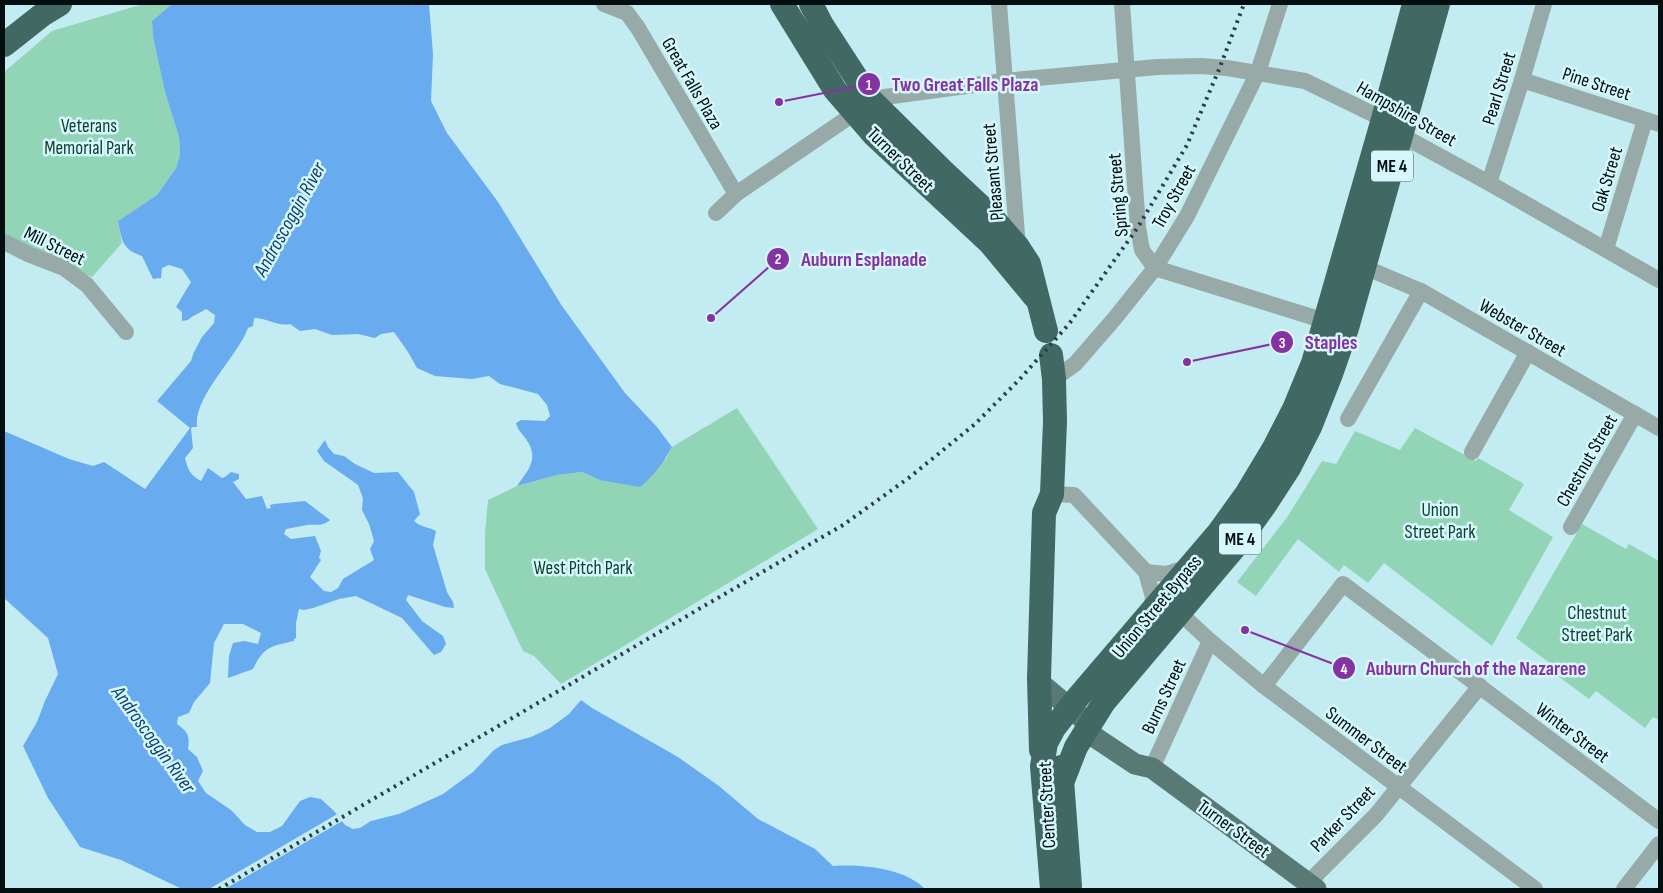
<svg xmlns="http://www.w3.org/2000/svg" width="1663" height="893" font-family="'Sofia Sans Condensed',sans-serif">
  <style>
    .green { fill: #92d5b6 }
    .water { fill: #69abef }
    .pier { fill: #c2ecf2 }
    .lines { fill: none; stroke-linecap: round; stroke-linejoin: round }
    .minor { stroke: #98aaa7; stroke-width: 16 }
    .major { stroke: #597975; stroke-width: 21 }
    .highway { stroke: #416863; stroke-width: 24 }
    .rail { stroke: #2c3e41; stroke-width: 4; stroke-dasharray: 2.5 5; stroke-linecap: butt }
    .labels { text-anchor: middle; stroke-width: 5; stroke-linejoin: round; paint-order: stroke }
    .shield { fill: #d6f8fd; stroke: #425457; stroke-width: 1 }
    .shield-label { font-size: 18px; font-weight: bold; fill: #020e10 }
    .street-label { font-size: 19px; fill: #020e10; stroke: #d6f8fd }
    .park-label { font-size: 19px; fill: #11402e; stroke: #d6f8fd }
    .water-label { font-size: 20px; font-style: italic; fill: #13426e; stroke: #d6f8fd }
    .leader { fill: none; stroke: #8533a2; stroke-width: 2 }
    .callout-dot { fill: #8533a2; stroke: #d6f8fd; stroke-width: 2 }
    .mark-label { font-size: 15px; text-anchor: middle; font-weight: bold; fill: #fff }
    .callout-label { font-size: 20px; text-anchor: middle; font-weight: bold; fill: #8533a2; stroke: #d6f8fd; stroke-width: 5; stroke-linejoin: round; paint-order: stroke }
  </style>
  <rect width="100%" height="100%" fill="#c2ecf2"/>
  <g class="green">
    <path d="M143,4h29l-20,17 1,16 12,55 14,45 1,18 -4,13 -19,27 -39,26 4,22 -30,34 -88,-35v-170l48,-41z"/>
    <path d="M737,408l81,121 -257,155 -27,-28 -11,-5 -38,-82v-36l3,-33 29,-14 40,-11 25,-3 18,8 66,-21 6,-12z"/>
    <path d="M1415,428l61,33 2,-3 46,26 -15,26 44,27 -61,109 -108,-83 -16,20 -24,-18 -5,7 -41,-33 -42,57 -19,-14 51,-66 34,-55 14,3 19,-33 45,19z"/>
    <path d="M1582,524l44,25 3,-5 30,17v159l-6,-3 -8,11 -49,-37 -7,8 -42,-31 3,-5 -34,-25z"/>
  </g>
  <path class="water" d="M172,4h257l4,50 -2,47 16,32 51,69 64,104 63,87 32,34 15,20c-9,16 -18,29 -32,40l-40,-7 -18,-8 -25,3 -40,11c11,-16 23,-27 9,-47 -4,-6 -8,-8 -10,-16l5,-3 24,1 5,-5 -3,-11 -9,-11 -38,-10 -11,-8 -17,3 -37,-3 -18,-8 -9,-16 -14,-20 -13,2 -6,4 -17,-4 -26,1 -17,-6 -15,2 -10,-7c-12,3 -23,-6 -36,-6l-1,8 -5,2c-10,28 -55,69 -51,99h-5l-1,2 2,19 -8,10c3,12 5,17 16,23l7,-13 14,10 3,-1 6,-5 8,2v5l-6,3 13,17 16,-3 5,13 4,-1 -1,-3 4,-1 31,-3 25,19c-8,7 -15,4 -23,5 -7,1 -14,3 -21,4l-2,5 7,5 24,-3 6,15 -2,7 2,2 -11,17 14,14 7,1 7,-4 5,-9 31,-19 -4,-11 4,-8 -5,-17 -7,-14 1,-12 -5,-13 -34,-24 -7,-10 8,-11 3,7 6,7 10,2 11,8 19,9 24,-1 16,20 6,22 -6,7c6,6 15,6 22,10l-3,14 14,47 6,10 1,6 -9,-1 -37,-12 -2,5 16,21 21,15 3,8 -5,8 -7,3 -32,-37 -46,-22 -17,3 -26,9 -9,2 -5,-1 -3,14v15l-2,1v2c-22,5 -30,5 -41,28l-25,9 1,-22 4,-13 11,-2 14,3 3,-11 -18,-9h-19l-10,19 -4,40 -16,19 -5,11 -11,4 -1,7c11,8 13,12 11,25l9,8 6,14 -5,10 8,12 25,17 14,15 12,7h13l12,-6 18,-25 10,-4 11,2 13,12 11,14 8,4 7,-1 11,-7 28,-7 44,-20 30,-22 21,-22 8,-5 29,-8 19,-9 19,-14 12,-14 11,8 86,49 41,29 39,33 57,30 18,17c28,-2 72,2 92,23h-743l-61,-29 -41,-13 -32,-49 -25,-52 14,-24 8,-21 13,-27 -10,-36 -44,-40v-167l65,28 24,7 11,-4 41,27 45,-61 -33,-27 34,-40 3,-9 8,-15 12,-14 1,-8 -9,-6c-6,4 -13,6 -18,11l-6,1v-9l-6,-5 15,-25 -9,-13 -13,-4 -7,3 -1,10 -8,1 -11,-23c-20,-7 -20,-15 -24,-35l39,-26 19,-27 4,-13 -1,-18 -14,-45 -12,-55 -1,-16z"/>
  <path class="pier" d="M339,813l5,7 -119,69h-16z"/>
  <g class="lines">
    <g class="minor">
      <path d="M604,4l23,9 11,15 98,166"/>
      <path d="M999,4l19,243"/>
      <path d="M1122,4l16,223 4,23 13,18 180,56"/>
      <path d="M1522,80l137,44"/>
      <path d="M1489,183l33,-103 22,-76"/>
      <path d="M716,213l20,-19 119,-81 15,-14 134,-18 153,-14 44,-1 26,2 78,13 78,38 18,16 88,48 170,97"/>
      <path d="M4,242l24,12 36,14 23,17 39,47"/>
      <path d="M1606,249l39,-129"/>
      <path d="M1364,267l57,24 238,137"/>
      <path d="M1054,379l21,-15 40,-46 40,-50 32,-52 71,-144 22,-68"/>
      <path d="M1348,419l73,-128"/>
      <path d="M1472,452l56,-100"/>
      <path d="M1052,494l22,1 72,77 7,25 -2,15"/>
      <path d="M1571,527l64,-113"/>
      <path d="M1146,572l20,2 22,-7"/>
      <path d="M1180,613l30,28 54,45 271,203"/>
      <path d="M1264,686l79,-102 316,237"/>
      <path d="M1152,768l58,-127"/>
      <path d="M1308,883l68,-68 104,-129"/>
      <path d="M1624,889l35,-45"/>
    </g>
    <path class="major" d="M1039,682l50,42 4,12 42,28 17,4 164,121"/>
    <g class="highway">
      <path d="M782,4l53,86 39,45 116,108 44,53"/>
      <path d="M811,4l11,21 48,74 74,73 46,43 28,32 11,17 17,67"/>
      <path d="M4,45l38,-30 18,-11"/>
      <path d="M1041,750l-2,-72 5,-165 8,-19 3,-72 -1,-43 -3,-24"/>
      <path d="M1061,767l9,119 -1,3"/>
      <path d="M1062,783l14,-36 28,-45 131,-155 30,-42 24,-37 21,-41 21,-53 16,-46 91,-324"/>
      <path d="M1052,889l-10,-123 4,-23 8,-15 25,-32 140,-164 28,-39 27,-45 20,-39 19,-46 70,-244 31,-115"/>
    </g>
    <path class="rail" d="M219,889l624,-364 67,-48 65,-53 44,-44 50,-56 69,-97 49,-82 33,-78 24,-63"/>
  </g>
  <g class="labels">
    <g class="shield">
      <rect x="1371" y="150.5" width="42" height="31" rx="4"/>
      <rect x="1219" y="523.5" width="42" height="31" rx="4"/>
    </g>
    <g class="shield-label">
      <text x="1392" y="172">ME 4</text>
      <text x="1240" y="545">ME 4</text>
    </g>
    <g class="street-label">
      <text transform="translate(693 83) rotate(60)" y="7">Great Falls Plaza</text>
      <text transform="translate(1597 83) rotate(18)" y="7">Pine Street</text>
      <text transform="translate(1498 88) rotate(-73)" y="7">Pearl Street</text>
      <text transform="translate(1407 113) rotate(30)" y="7">Hampshire Street</text>
      <text transform="translate(901 159) rotate(44)" y="7">Turner Street</text>
      <text transform="translate(992 172) rotate(-95)" y="7">Pleasant Street</text>
      <text transform="translate(1606 179) rotate(-73)" y="7">Oak Street</text>
      <text transform="translate(1117 195) rotate(-95)" y="7">Spring Street</text>
      <text transform="translate(1173 196) rotate(-61)" y="7">Troy Street</text>
      <text transform="translate(55 245) rotate(26)" y="7">Mill Street</text>
      <text transform="translate(1523 327) rotate(30)" y="7">Webster Street</text>
      <text transform="translate(1586 460) rotate(-60)" y="7">Chestnut Street</text>
      <text transform="translate(1156 606) rotate(-50)" y="7">Union Street Bypass</text>
      <text transform="translate(1163 696) rotate(-65)" y="7">Burns Street</text>
      <text transform="translate(1573 732) rotate(37)" y="7">Winter Street</text>
      <text transform="translate(1367 739) rotate(37)" y="7">Summer Street</text>
      <text transform="translate(1046 805) rotate(-93)" y="7">Center Street</text>
      <text transform="translate(1342 818) rotate(-46)" y="7">Parker Street</text>
      <text transform="translate(1234 828) rotate(36)" y="7">Turner Street</text>
    </g>
    <g class="park-label">
      <text x="89" y="132">Veterans<tspan x="89" dy="22">Memorial Park</tspan></text>
      <text x="1440" y="516">Union<tspan x="1440" dy="22">Street Park</tspan></text>
      <text x="583" y="574">West Pitch Park</text>
      <text x="1597" y="619">Chestnut<tspan x="1597" dy="22">Street Park</tspan></text>
    </g>
    <g class="water-label">
      <text transform="translate(289 219) rotate(-61)" y="7">Androscoggin River</text>
      <text transform="translate(154 739) rotate(54)" y="7">Androscoggin River</text>
    </g>
  </g>
  <path class="leader" d="M779 102L869 84M711 318L778 259M1187 362L1282 342M1245 630L1344 668"/>
  <g class="callout-dot">
    <circle cx="779" cy="102" r="5"/>
    <circle cx="711" cy="318" r="5"/>
    <circle cx="1187" cy="362" r="5"/>
    <circle cx="1245" cy="630" r="5"/>
    <circle cx="869" cy="84" r="12"/>
    <circle cx="778" cy="259" r="12"/>
    <circle cx="1282" cy="342" r="12"/>
    <circle cx="1344" cy="668" r="12"/>
  </g>
  <g class="mark-label">
    <text x="869" y="90">1</text>
    <text x="778" y="264">2</text>
    <text x="1282" y="348">3</text>
    <text x="1344" y="674">4</text>
  </g>
  <g class="callout-label">
    <text x="965" y="91">Two Great Falls Plaza</text>
    <text x="864" y="266">Auburn Esplanade</text>
    <text x="1331" y="349">Staples</text>
    <text x="1476" y="675">Auburn Church of the Nazarene</text>
  </g>
  <rect width="1663" height="893" fill="none" stroke="#020e10" stroke-width="10"/>
</svg>
